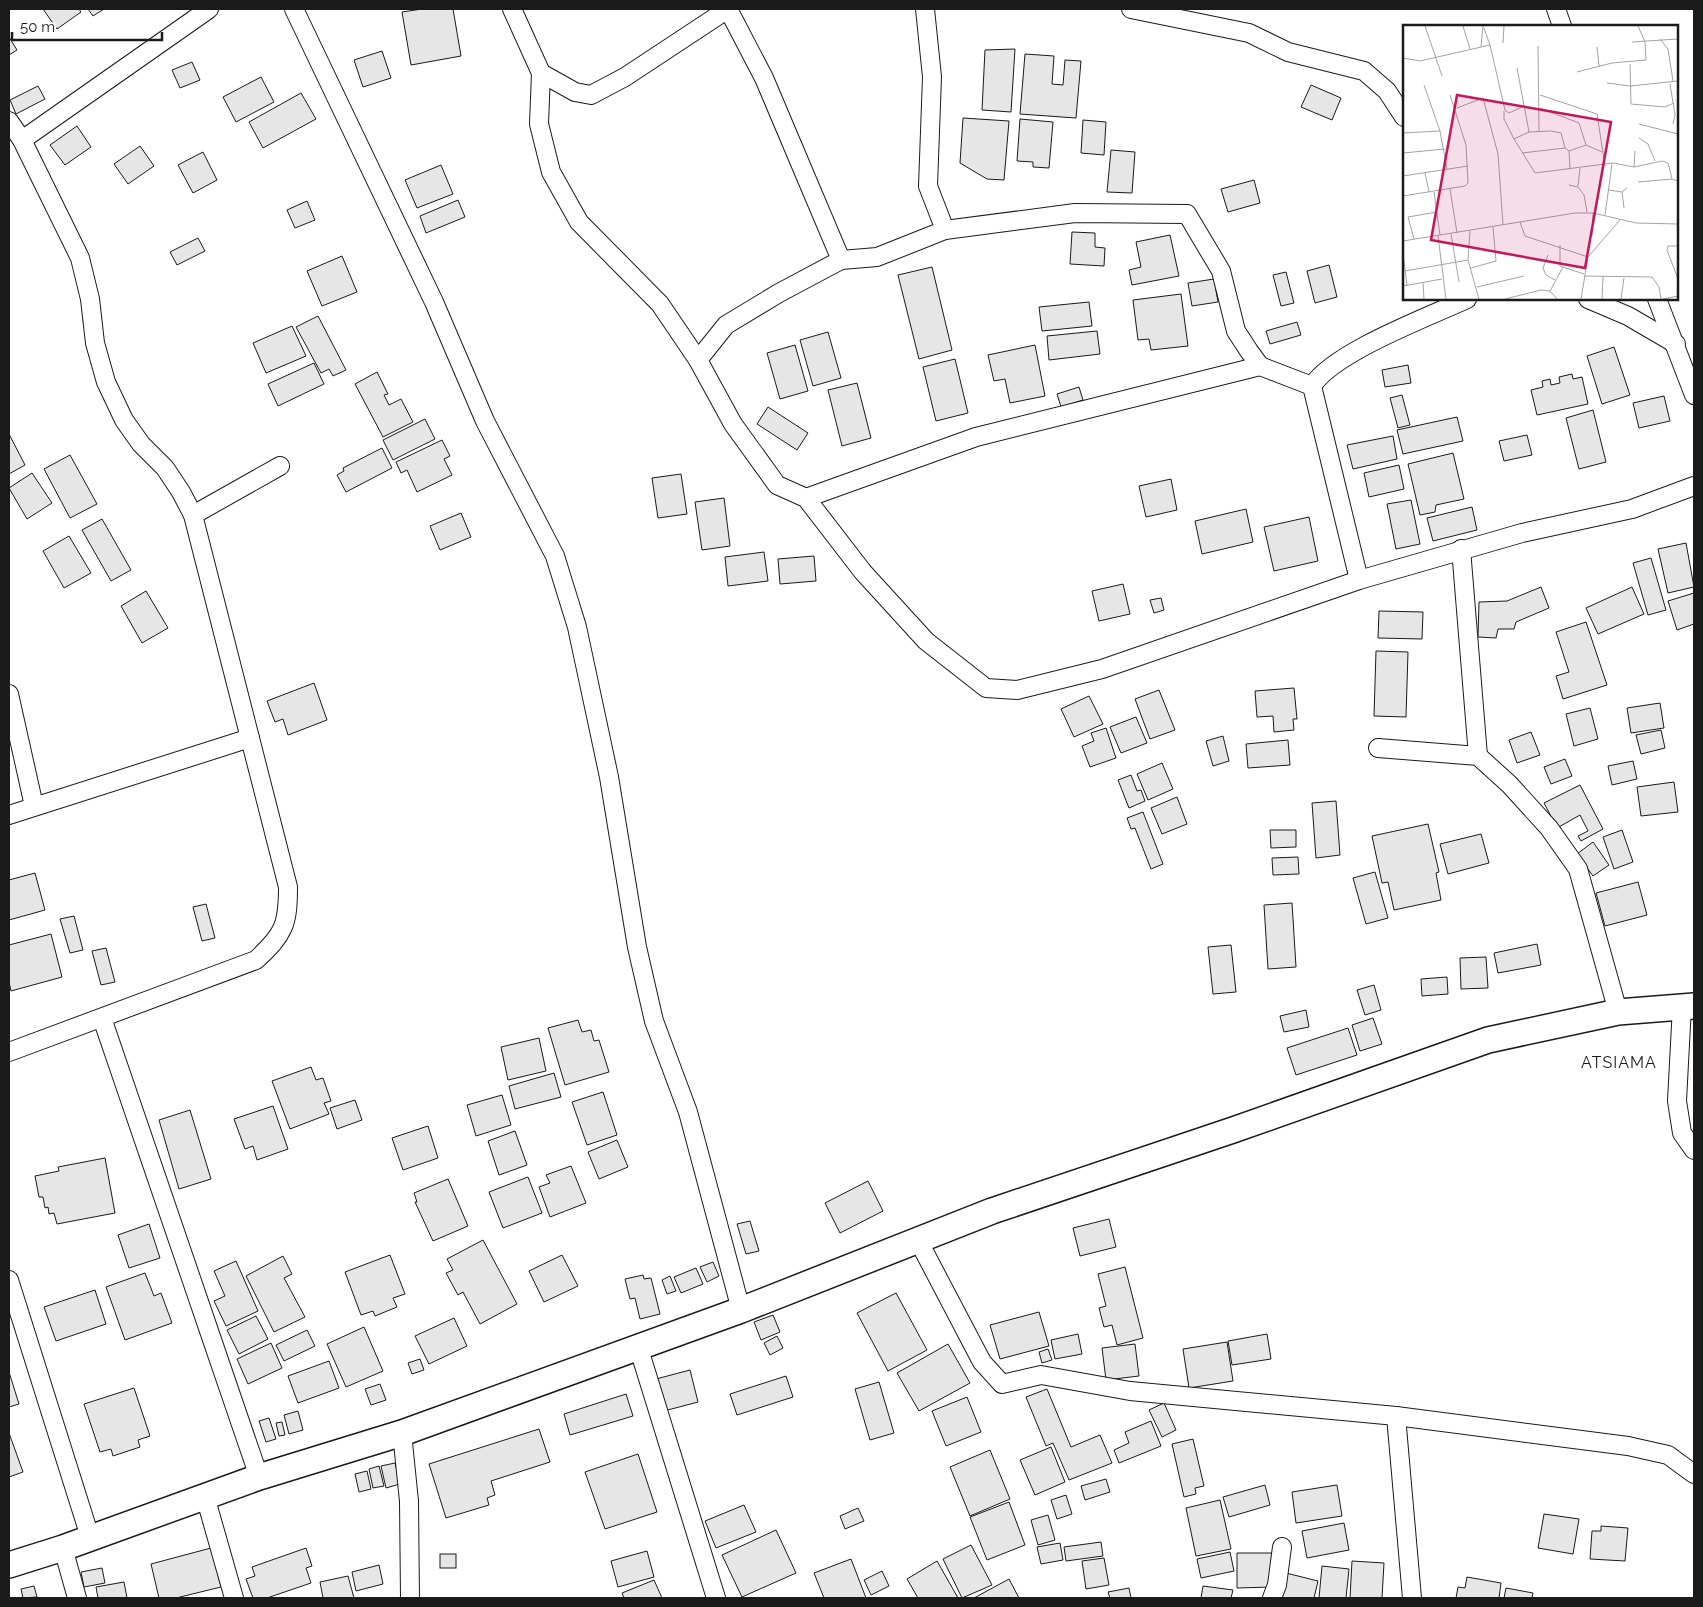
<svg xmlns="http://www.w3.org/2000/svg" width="1703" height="1607" font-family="Raleway,sans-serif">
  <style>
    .building { fill: #e6e6e6; stroke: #1a1a1a }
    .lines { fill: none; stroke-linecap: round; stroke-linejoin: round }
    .street-casing { stroke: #1a1a1a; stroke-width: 20 }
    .secondary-casing { stroke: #1a1a1a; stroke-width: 28 }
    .street { stroke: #fff; stroke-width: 18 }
    .secondary { stroke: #fff; stroke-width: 25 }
    .labels { text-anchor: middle; stroke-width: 4; stroke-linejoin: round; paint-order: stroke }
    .quarter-label { font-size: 16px; letter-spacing: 1px; fill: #1a1a1a; stroke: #fff }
    .inset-road { fill: none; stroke: #a3a3a3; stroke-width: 1 }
    .view { fill: #c2185b; fill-opacity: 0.15; stroke: #c2185b; stroke-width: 2.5 }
    .inset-edge { fill: none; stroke: #1a1a1a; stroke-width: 2.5 }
  </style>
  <rect width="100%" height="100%" fill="#fff"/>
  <g class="building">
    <path d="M43,9h36l2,3 -24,17z"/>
    <path d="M88,9h16l-11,7z"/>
    <path d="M422,9h31l8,47 -50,9 -9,-53z"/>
    <path d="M9,37l8,13 -8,5z"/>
    <path d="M1015,49l-4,63 -29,-2 3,-60z"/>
    <path d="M382,51l9,27 -28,9 -9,-27z"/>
    <path d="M1025,54l29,2 -2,28 11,1 2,-25 16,1 -5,57 -56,-4z"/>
    <path d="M192,62l8,18 -20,8 -8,-18z"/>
    <path d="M261,77l13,25 -38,20 -13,-25z"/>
    <path d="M1311,85l30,13 -9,22 -31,-13z"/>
    <path d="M38,86l7,13 -29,15 -6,-14z"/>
    <path d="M301,93l15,26 -53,29 -14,-26z"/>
    <path d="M963,118l46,3 -5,59 -17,-1 -27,-16z"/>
    <path d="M1020,119l33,3 -4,46 -16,-1v-5l-16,-1z"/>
    <path d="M1083,120l23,2 -2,33 -23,-2z"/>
    <path d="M77,126l14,21 -26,18 -15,-20z"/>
    <path d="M140,146l14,20 -26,18 -14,-20z"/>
    <path d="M1111,150l24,2 -3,41 -25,-1z"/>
    <path d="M203,152l14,28 -24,13 -15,-28z"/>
    <path d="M441,165l12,29 -36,14 -12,-28z"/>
    <path d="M1254,180l6,23 -32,9 -7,-23z"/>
    <path d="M458,200l7,17 -39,16 -6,-17z"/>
    <path d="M307,201l8,19 -20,8 -8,-18z"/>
    <path d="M1072,232l23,1v14l10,1 -1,18 -34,-2z"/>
    <path d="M1170,235l9,41 -47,9 -3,-15 12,-3 -5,-25z"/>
    <path d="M198,238l7,13 -28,14 -7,-13z"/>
    <path d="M342,256l15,36 -35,14 -15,-35z"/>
    <path d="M1329,265l8,32 -22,6 -8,-32z"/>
    <path d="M932,267l20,83 -33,9 -21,-84z"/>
    <path d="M1286,272l8,31 -13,3 -8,-31z"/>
    <path d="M1214,279l4,23 -26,4 -4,-23z"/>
    <path d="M1181,294l7,52 -37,4 -2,-11 -11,1 -5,-40z"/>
    <path d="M1089,302l3,24 -50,5 -3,-24z"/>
    <path d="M318,316l28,54 -13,6 -4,-7 -8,4 -25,-46z"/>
    <path d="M1297,322l4,13 -31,9 -4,-13z"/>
    <path d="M292,326l14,30 -40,17 -13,-30z"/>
    <path d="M1097,331l3,23 -51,6 -2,-24z"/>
    <path d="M828,332l13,46 -28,8 -13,-46z"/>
    <path d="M795,345l13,46 -28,8 -13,-46z"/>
    <path d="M1035,345l10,51 -35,7 -5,-24 -11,2 -6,-26z"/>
    <path d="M1614,347l16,48 -28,9 -15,-48z"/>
    <path d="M955,359l13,54 -32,8 -13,-54z"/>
    <path d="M314,363l10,21 -46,22 -10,-22z"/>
    <path d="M1408,365l3,18 -26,4 -3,-17z"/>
    <path d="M377,372l11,22 -4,1 5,10 12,-6 12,23 -30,15 -28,-53z"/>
    <path d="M1572,374l1,5 9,-2 6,27 -51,11 -6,-25 12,-3 -1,-6 8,-2 1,6 9,-2 -1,-6z"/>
    <path d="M857,383l14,55 -29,8 -14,-56z"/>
    <path d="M1079,387l4,13 -22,7 -4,-13z"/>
    <path d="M1402,395l8,30 -12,3 -8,-30z"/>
    <path d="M1664,396l6,25 -31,7 -6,-25z"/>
    <path d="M768,407l40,26 -11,17 -40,-26z"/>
    <path d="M1593,410l13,52 -27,7 -13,-51z"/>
    <path d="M1457,417l6,24 -60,13 -6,-24z"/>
    <path d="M425,419l10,20 -42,21 -10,-20z"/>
    <path d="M9,434l16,31 -16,9z"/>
    <path d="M1527,435l5,20 -28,6 -5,-20z"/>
    <path d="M1393,436l4,23 -44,10 -6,-24z"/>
    <path d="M442,440l8,16 -6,3 8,16 -35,17 -10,-22 -6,3 -5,-11z"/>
    <path d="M382,448l10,20 -46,24 -9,-17 7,-4 -1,-3z"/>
    <path d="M1453,453l11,46 -28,6 -1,7 -15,3 -12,-51z"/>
    <path d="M70,455l27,49 -27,14 -26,-49z"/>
    <path d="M1399,465l5,24 -35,8 -5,-24z"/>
    <path d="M32,473l20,30 -25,16 -18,-31z"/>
    <path d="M681,474l6,40 -29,4 -6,-40z"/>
    <path d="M1171,479l6,31 -31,7 -7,-31z"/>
    <path d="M724,498l6,48 -28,4 -7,-48z"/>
    <path d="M1411,500l9,44 -24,5 -9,-45z"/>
    <path d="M1472,507l5,23 -44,11 -6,-23z"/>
    <path d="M1246,509l7,33 -51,12 -7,-33z"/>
    <path d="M461,513l10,24 -31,13 -10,-24z"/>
    <path d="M1309,517l9,44 -44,10 -10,-44z"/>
    <path d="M102,519l29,51 -20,11 -29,-51z"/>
    <path d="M69,536l22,37 -27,15 -21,-37z"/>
    <path d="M1686,543l8,44 -26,6 -10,-44z"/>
    <path d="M764,552l4,29 -40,5 -3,-29z"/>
    <path d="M814,556l2,25 -36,3 -2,-25z"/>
    <path d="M1651,558l15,52 -18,5 -15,-52z"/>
    <path d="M1123,584l7,30 -31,7 -7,-30z"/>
    <path d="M1541,587l8,21 -33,14 -2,7h-16l-2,9 -18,-1 1,-35 28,-1z"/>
    <path d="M1632,587l12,27 -46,20 -12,-26z"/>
    <path d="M146,591l22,37 -26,15 -21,-37z"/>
    <path d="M1694,593v31l-17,6 -9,-29z"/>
    <path d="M1161,598l3,12 -10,3 -4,-13z"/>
    <path d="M1379,611l44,1 -1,27 -44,-1z"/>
    <path d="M1586,622l21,63 -44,14 -7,-23 13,-4 -13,-40z"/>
    <path d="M1376,651l32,1 -2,65 -32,-1z"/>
    <path d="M314,683l13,37 -39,15 -5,-16 -8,3 -8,-21z"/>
    <path d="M1294,688l3,31h-4l1,11 -20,2 -1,-16 -16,1 -2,-26z"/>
    <path d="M1159,690l16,40 -25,9 -15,-40z"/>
    <path d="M1089,696l14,28 -29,13 -13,-28z"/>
    <path d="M1660,703l4,25 -33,5 -4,-25z"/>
    <path d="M1590,708l8,31 -24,7 -8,-32z"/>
    <path d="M1136,717l11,26 -26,10 -11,-26z"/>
    <path d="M1106,728l10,30 -26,9 -8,-21 12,-5 -3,-8z"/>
    <path d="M1661,730l4,18 -24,6 -5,-19z"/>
    <path d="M1531,732l9,23 -23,8 -8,-23z"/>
    <path d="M1223,736l6,25 -16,5 -7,-25z"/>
    <path d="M1288,740l2,25 -42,3 -2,-24z"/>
    <path d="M1565,759l7,17 -21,8 -7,-17z"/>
    <path d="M1633,761l4,18 -25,6 -4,-19z"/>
    <path d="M1162,763l11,26 -25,11 -11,-26z"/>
    <path d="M1131,775l6,16 4,-1 4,11 -16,7 -11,-28z"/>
    <path d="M1674,782l4,30 -37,4 -4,-29z"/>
    <path d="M1580,785l23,44 -22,12 -3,-5 10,-5 -8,-16 -23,13 -13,-25z"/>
    <path d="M1177,797l10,27 -25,10 -11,-26z"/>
    <path d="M1336,801l4,54 -24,3 -4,-55z"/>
    <path d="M1143,812l20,52 -12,5 -16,-41 -4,1 -4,-11z"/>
    <path d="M1428,824l11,48 -3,1 5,27 -47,10 -6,-28 -6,1 -10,-47z"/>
    <path d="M1270,830h26v17l-25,1z"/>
    <path d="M1622,830l11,32 -19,7 -11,-32z"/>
    <path d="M1481,834l8,29 -41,11 -8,-30z"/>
    <path d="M1593,842l16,23 -16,11 -16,-22z"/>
    <path d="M1298,857l1,17 -26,1 -1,-17z"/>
    <path d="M1375,872l13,46 -22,6 -13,-46z"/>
    <path d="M35,873l10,37 -36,10v-40z"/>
    <path d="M1638,882l9,33 -42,11 -9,-33z"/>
    <path d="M1292,903l4,64 -28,2 -4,-64z"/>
    <path d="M206,904l9,34 -13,3 -9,-34z"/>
    <path d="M74,916l9,34 -13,3 -10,-34z"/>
    <path d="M51,934l11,43 -51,14 -2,-9v-37z"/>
    <path d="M1537,944l4,21 -43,8 -4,-20z"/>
    <path d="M1231,945l5,47 -23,2 -5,-47z"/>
    <path d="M106,948l9,34 -14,3 -9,-34z"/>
    <path d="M1486,957l2,31 -27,1 -1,-31z"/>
    <path d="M1447,977l1,17 -26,2 -1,-17z"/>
    <path d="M1374,985l7,25 -16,5 -8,-25z"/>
    <path d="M1306,1010l3,17 -25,5 -4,-16z"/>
    <path d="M1373,1018l9,26 -22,7 -8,-26z"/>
    <path d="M578,1020l4,12 9,-2 3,11 5,-1 10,32 -44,13 -17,-57z"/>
    <path d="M1348,1028l9,27 -61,20 -9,-27z"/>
    <path d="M539,1038l7,33 -38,9 -7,-33z"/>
    <path d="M311,1067l5,13 7,-2 8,23 -7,2 5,11 -39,15 -18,-48z"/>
    <path d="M554,1073l7,24 -46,12 -6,-23z"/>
    <path d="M603,1092l14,43 -30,10 -15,-43z"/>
    <path d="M502,1095l9,30 -35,11 -9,-31z"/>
    <path d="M355,1100l7,20 -25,9 -7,-21z"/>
    <path d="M273,1106l15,43 -31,11 -4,-14 -8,3 -11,-30z"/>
    <path d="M190,1110l21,69 -32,10 -20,-69z"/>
    <path d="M428,1126l10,32 -35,12 -11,-32z"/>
    <path d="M515,1131l12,34 -28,10 -11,-34z"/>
    <path d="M617,1140l11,27 -29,12 -11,-27z"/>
    <path d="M105,1158l10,55 -58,11 -3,-11 -5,1 -1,-7 -3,1 -2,-11h-4l-4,-21 24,-5 -1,-4z"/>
    <path d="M571,1166l15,37 -36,14 -11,-30 11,-4 -4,-8z"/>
    <path d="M528,1177l14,36 -39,15 -14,-36z"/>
    <path d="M448,1179l20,47 -35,15 -18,-39h2l-3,-9z"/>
    <path d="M868,1181l15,30 -43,22 -15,-30z"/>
    <path d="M1109,1219l7,28 -36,9 -7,-28z"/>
    <path d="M750,1221l9,30 -13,3 -9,-30z"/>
    <path d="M149,1224l11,34 -31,10 -11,-33z"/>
    <path d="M483,1240l34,64 -37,20 -17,-32 -5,3 -12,-22 7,-3 -6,-11z"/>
    <path d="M390,1255l15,39 -12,4 4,9 -22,9 -2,-5 -12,4 -16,-43z"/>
    <path d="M562,1255l16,31 -34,16 -15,-31z"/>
    <path d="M283,1256l9,18 -8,4 21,39 -31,15 -28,-56z"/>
    <path d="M236,1261l22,50 -32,15 -12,-25 11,-5 -11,-25z"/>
    <path d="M713,1262l6,14 -12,6 -7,-15z"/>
    <path d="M1125,1267l18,71 -26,7 -5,-20 -8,2 -5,-19 7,-2 -8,-32z"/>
    <path d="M696,1268l7,16 -22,9 -7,-16z"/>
    <path d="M145,1273l9,23 7,-3 11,30 -47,17 -19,-53z"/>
    <path d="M643,1275l1,4 7,-1 9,36 -20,5 -5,-21 -5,1 -5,-20z"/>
    <path d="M670,1276l6,15 -9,3 -5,-14z"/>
    <path d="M95,1290l11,34 -50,17 -12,-34z"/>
    <path d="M896,1293l31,57 -39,21 -31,-58z"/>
    <path d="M1039,1312l10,34 -49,13 -10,-34z"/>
    <path d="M773,1315l7,17 -19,8 -7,-18z"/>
    <path d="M256,1316l12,23 -29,15 -12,-24z"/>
    <path d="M454,1318l13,28 -38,18 -14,-28z"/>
    <path d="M364,1327l19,44 -37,16 -19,-43z"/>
    <path d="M307,1330l8,16 -31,15 -8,-16z"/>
    <path d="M1078,1334l4,20 -27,5 -4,-19z"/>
    <path d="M1267,1334l4,25 -39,6 -4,-24z"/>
    <path d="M777,1336l6,12 -13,7 -6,-12z"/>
    <path d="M1227,1342l6,39 -44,7 -6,-39z"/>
    <path d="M271,1343l11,25 -34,16 -11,-25z"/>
    <path d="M948,1344l22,39 -51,28 -22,-38z"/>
    <path d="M1135,1344l4,32 -33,4 -4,-32z"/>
    <path d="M1048,1349l4,11 -10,3 -3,-11z"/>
    <path d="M420,1359l4,11 -12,4 -4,-11z"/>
    <path d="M329,1361l10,27 -41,15 -10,-27z"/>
    <path d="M690,1370l8,32 -34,9 -8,-32z"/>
    <path d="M9,1372l10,32 -10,3z"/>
    <path d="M786,1376l7,21 -56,18 -7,-21z"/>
    <path d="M879,1382l15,51 -24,7 -15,-51z"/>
    <path d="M380,1384l6,16 -15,5 -6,-16z"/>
    <path d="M134,1388l16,48 -12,4 2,7 -27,9 -2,-7 -11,3 -16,-48z"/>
    <path d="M1047,1389l24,58 29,-12 12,28 -43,17 -16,-37 -7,3 -20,-49z"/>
    <path d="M626,1394l7,22 -63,19 -6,-21z"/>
    <path d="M967,1397l14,35 -35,14 -14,-35z"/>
    <path d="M1164,1403l12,27 -14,7 -13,-27z"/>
    <path d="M298,1411l5,19 -14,4 -5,-19z"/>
    <path d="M269,1418l7,21 -10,3 -7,-21z"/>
    <path d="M1151,1421l10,25 -42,17 -5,-13 15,-7 -4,-11z"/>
    <path d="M282,1422l3,13 -6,1 -3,-13z"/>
    <path d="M539,1429l11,33 -59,19 4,14 -8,3 2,7 -43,13 -17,-54z"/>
    <path d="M9,1433l14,39 -14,5z"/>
    <path d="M1193,1439l11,47 -9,2 1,6 -12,3 -12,-53z"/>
    <path d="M1051,1447l14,35 -30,13 -15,-35z"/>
    <path d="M990,1450l20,49 -40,17 -20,-49z"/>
    <path d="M638,1454l19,58 -52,17 -20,-57z"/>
    <path d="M395,1463l5,21 -14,4 -5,-22z"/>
    <path d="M379,1466l5,20 -11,2 -4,-19z"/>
    <path d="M367,1471l4,18 -12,3 -4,-18z"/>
    <path d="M1106,1479l4,13 -25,8 -4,-14z"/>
    <path d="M1265,1485l5,20 -41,12 -6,-20z"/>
    <path d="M1337,1485l5,31 -46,7 -4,-31z"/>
    <path d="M1066,1495l6,19 -15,5 -6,-19z"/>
    <path d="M1220,1500l11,49 -35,7 -10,-48z"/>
    <path d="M1009,1502l16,43 -38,15 -17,-43z"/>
    <path d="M744,1505l12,27 -40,16 -11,-27z"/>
    <path d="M858,1508l6,13 -19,8 -5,-13z"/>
    <path d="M1544,1514l35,5 -6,35 -35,-6z"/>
    <path d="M1048,1515l7,25 -17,5 -7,-25z"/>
    <path d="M1344,1523l5,27 -42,8 -5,-27z"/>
    <path d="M1601,1526l27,2 -3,33 -35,-2 2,-28h9z"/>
    <path d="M776,1530l20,43 -54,24 -20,-42z"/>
    <path d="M1101,1542l2,14 -37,5 -2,-14z"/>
    <path d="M1060,1543l3,17 -22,4 -4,-17z"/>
    <path d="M971,1545l21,40 -30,13 -19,-39z"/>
    <path d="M211,1548l10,39 -45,11h-17l-8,-34z"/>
    <path d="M306,1548l6,18 -6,2 5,15 -44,15h-14l-7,-19 9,-3 -3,-9z"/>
    <path d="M647,1551l7,26 -36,10 -7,-26z"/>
    <path d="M1230,1552l4,19 -33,7 -4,-19z"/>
    <path d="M1237,1553h35v34l-35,1z"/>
    <rect x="440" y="1554" width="16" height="14"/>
    <path d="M1104,1558l5,27 -23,4 -4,-28z"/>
    <path d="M851,1559l15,39h-42l-10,-25z"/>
    <path d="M937,1561l21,37h-40l-11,-19z"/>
    <path d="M1352,1561l32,2 -2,35h-32z"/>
    <path d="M379,1565l4,19 -27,7 -4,-19z"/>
    <path d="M1322,1566l27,3 -3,29h-27z"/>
    <path d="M102,1568l3,15 -21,4 -3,-15z"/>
    <path d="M882,1571l7,15 -18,9 -7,-15z"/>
    <path d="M1286,1573l32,8 -4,17h-35z"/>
    <path d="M348,1576l6,22h-31l-3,-16z"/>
    <path d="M1467,1577l34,6 -2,15h-43l2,-11 7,1z"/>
    <path d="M1009,1579l10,19h-45z"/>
    <path d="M654,1580l8,18h-38l-2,-5z"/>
    <path d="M124,1582l3,16h-29l-2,-11z"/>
    <path d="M34,1586l3,11 -14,1 -2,-9z"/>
    <path d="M1203,1586l30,4 -2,8h-30z"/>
    <path d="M1129,1588l2,10h-21l-2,-6z"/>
    <path d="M1506,1588l27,5 -1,5h-28z"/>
  </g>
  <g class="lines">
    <defs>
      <g id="street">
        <path d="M294,9l140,293 51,119 70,135 22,71 32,150 28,170 17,74 34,91 53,198"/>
        <path d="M512,9l29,64 34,19 16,3 34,-18 103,-68"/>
        <path d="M728,9l36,69 77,182"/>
        <path d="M925,9l7,68 -4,109 17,44"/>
        <path d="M1131,9l118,24 39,19 76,19 23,20 17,26"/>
        <path d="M1556,9l6,17"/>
        <path d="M541,73l-2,51 12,48 28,50 81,82 38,56"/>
        <path d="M9,121l13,19 58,118 10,41 5,44 11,39 18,38 17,24 24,24 16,24 12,23 95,372c0,38 -4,47 -32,73l-247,92"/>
        <path d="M22,140l187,-131"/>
        <path d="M1588,299l40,17 48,28"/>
        <path d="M1657,299l37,96"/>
        <path d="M1312,386l-52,-20 -11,-15 -13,-20 -15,-60 -34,-57 -112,-1 -130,17 -68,27 -36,3 -62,33 -53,32 -28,35 35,64 44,61 29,13 57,74 63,69 60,47 31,2 85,-21 257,-89 163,-47 110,-24 62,-23"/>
        <path d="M806,498l170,-61 284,-71"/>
        <path d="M193,515l87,-49"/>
        <path d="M1461,549l17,207"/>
        <path d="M1359,580l-47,-194c22,-34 116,-69 155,-87"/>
        <path d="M9,694l25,112"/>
        <path d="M1378,748l100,8 31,28 40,44 29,41 40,143"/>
        <path d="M9,815l241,-77"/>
        <path d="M1682,1006l-5,95 5,32 12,17"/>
        <path d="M102,1018l157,459"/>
        <path d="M918,1240l64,122 20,22 39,-9 89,16 266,25 232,30 40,9 26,19"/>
        <path d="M9,1280l81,257"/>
        <path d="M638,1346l78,252"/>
        <path d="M1396,1416l16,182"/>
        <path d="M402,1433l7,68 1,97"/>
        <path d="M205,1496l29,102"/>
        <path d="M63,1548l14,50"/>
        <path d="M1272,1598l5,-13 5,-38"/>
      </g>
      <path id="secondary" d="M9,1565l54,-17 196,-71 143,-44 339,-123 251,-99 241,-81 255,-90 130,-28 76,-6"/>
    </defs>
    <use href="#street" class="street-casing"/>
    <use href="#secondary" class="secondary-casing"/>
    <use href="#street" class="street"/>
    <use href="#secondary" class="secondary"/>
  </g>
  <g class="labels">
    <g class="quarter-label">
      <text x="1619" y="1068">ATSIAMA</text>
    </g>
  </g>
  <g transform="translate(1403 25)">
    <rect width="275" height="275" fill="#fff"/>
    <path class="inset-road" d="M22,1l17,50M60,1l7,23M81,3l6,17M257,14l8,10 5,32M229,17l46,-3M100,18l1,-17M135,21l1,85M78,22l2,-21M194,22l2,19M0,33l17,3 70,-16 15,65 4,3 13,-6M227,39l1,40 34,3 9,-4M114,43l12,64M174,47l35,-9 34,-3 -1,-18 -7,-16M204,58l23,3 48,-5M267,59l5,31 -2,9M21,60l16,46M137,70l57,19 8,52M54,83l26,-10 15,56 5,71M137,83l39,15 7,22M101,86v8l10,20M236,99l39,10M0,108l37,-2 7,38M236,113l9,6 7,17M162,123l-4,-15 -10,-2 -22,1 -15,7 21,34 78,-10 21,4 28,-6 6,2 4,16 6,2M166,126l17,-6 16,7M166,126l1,18M0,128l42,-4M119,128l43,-5 4,3M231,142l1,-16M22,148l4,19M0,151l65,-10M235,157l34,-3M166,160l9,2 6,8 3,17M175,161l2,-18M47,164l7,44M206,165l13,2 5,-4M31,167l6,43M219,167l2,16M0,171l62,-10 3,-3 -2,-38 -16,-50M202,190l7,-51M117,197l5,14 63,21M67,206l-2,29 11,39M48,209l8,48M35,211l8,63M189,211l1,-23M11,214l-6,-22 29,-5M0,216l172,-28h18l43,10 42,1M157,220v21l24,8M275,221h-10l-1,4 11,29M0,229l4,31M145,230l-5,13 3,7 9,5M68,243l25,-7 -3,-34M2,246l63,-11M181,251l68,1 7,10 2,12M20,258l1,16M0,261l39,-7M74,262l47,-11M147,266l13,-24M102,274l36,-9 9,1 7,8M178,274l7,-42 32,-37M199,274l1,-22M218,274l3,-21M260,274l15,-3"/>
    <path class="view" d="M54,70l154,27 -26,146 -154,-28z"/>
    <rect width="275" height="275" class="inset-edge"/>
  </g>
  <rect width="1703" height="1607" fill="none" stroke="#1a1a1a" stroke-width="20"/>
  <path d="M12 32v8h150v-8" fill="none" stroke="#1a1a1a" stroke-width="2.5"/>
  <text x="20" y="32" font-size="15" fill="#1a1a1a" stroke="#ffffff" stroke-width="4" paint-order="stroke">50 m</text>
</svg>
